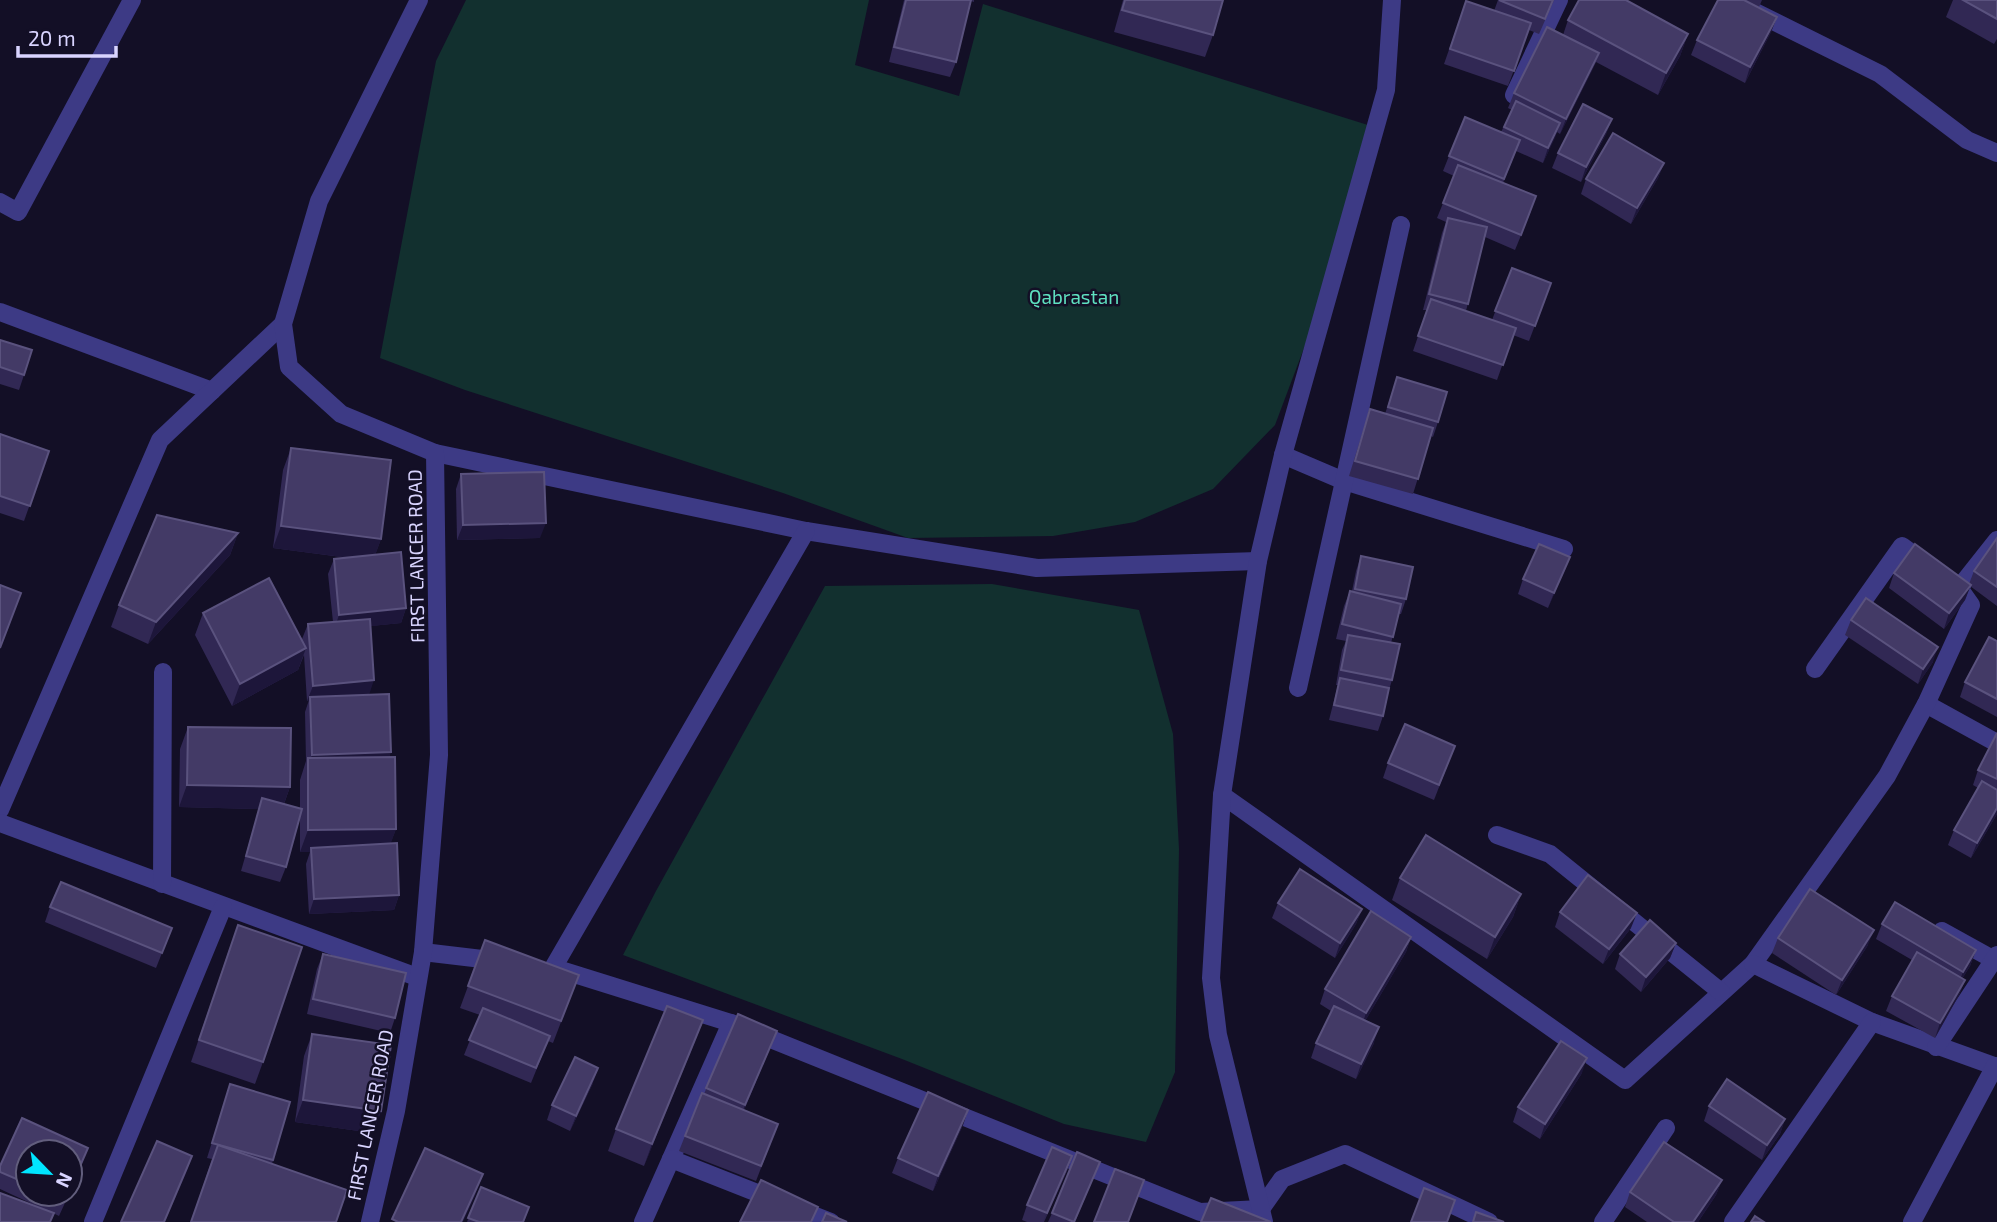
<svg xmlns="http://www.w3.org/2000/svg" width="1997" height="1222" font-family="'Exo 2',sans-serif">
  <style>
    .green { fill: #12302f }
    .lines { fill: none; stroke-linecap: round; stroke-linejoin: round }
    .minor { stroke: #3d3a85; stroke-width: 18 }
    .wall { fill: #312854 }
    .shaded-wall { fill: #1d163a }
    .building { fill: #433a66; stroke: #5a527e; stroke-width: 2 }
    .labels { text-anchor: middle; stroke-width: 5; stroke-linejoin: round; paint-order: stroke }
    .park-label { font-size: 19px; fill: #5fe0c0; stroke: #130f26 }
    .street-label { font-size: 19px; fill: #d9d4ff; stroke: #130f26 }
  </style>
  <rect width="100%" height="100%" fill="#130f26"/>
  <g class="green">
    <path d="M466,0h403l-14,65 104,31 24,-92 388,122 -58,198 -38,101 -62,64 -78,33 -82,14 -145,2 -125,-45 -318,-103 -85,-32 56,-297z"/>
    <path d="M992,584l147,26 34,124 6,115 -4,223 -29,70 -82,-18 -162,-65 -279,-104 33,-64 169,-305z"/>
  </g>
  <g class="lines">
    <g class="minor">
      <path d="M1731,0l149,74 87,66 30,13"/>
      <path d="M1514,95l45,-95"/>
      <path d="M0,202l18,10 114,-212"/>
      <path d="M0,312l212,79"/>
      <path d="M435,453l371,78 231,37 221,-7"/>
      <path d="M1283,455l61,26 220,68"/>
      <path d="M1815,669l87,-123 26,19"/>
      <path d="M1298,688l103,-463"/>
      <path d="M1926,704l71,39"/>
      <path d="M1222,795l403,285 128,-116 134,-188 40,-74 44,-97 -12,-17 38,-48"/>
      <path d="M0,810l160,-370 123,-116"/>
      <path d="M0,823l417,154"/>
      <path d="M1497,835l53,19 171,138"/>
      <path d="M162,884l1,-212"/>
      <path d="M1942,931l52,29"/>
      <path d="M423,952l76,9"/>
      <path d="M1753,964l119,58 125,45"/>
      <path d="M553,968l253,-437"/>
      <path d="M558,969l173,54 469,189 61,-3 21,-30 63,-25 144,68"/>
      <path d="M1936,1047l61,-92"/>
      <path d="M671,1159l60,-136"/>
      <path d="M93,1222l130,-315"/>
      <path d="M370,1222l26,-111 27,-159 16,-197 -4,-302 -94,-39 -52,-47 -6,-43 36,-123 100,-201"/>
      <path d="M643,1222l28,-63 160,63"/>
      <path d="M1264,1222l-46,-187 -7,-57 11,-183 36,-234 25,-106 103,-365 6,-90"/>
      <path d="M1603,1222l63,-94"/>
      <path d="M1733,1222l139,-200"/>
      <path d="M1912,1222l83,-156"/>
    </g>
  </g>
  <g class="wall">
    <path d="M904,0h70v2l-3,-1 -15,61 -6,15 -61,-15z"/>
    <path d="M1123,0h100l-10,35 -8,22 -91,-25z"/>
    <path d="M1498,0h56l-15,34 -10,-4 -21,56 -64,-22 22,-63 28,10z"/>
    <path d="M1718,0h44l-3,7 18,10 -6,15 -26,51 -54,-28 6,-15z"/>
    <path d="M1953,0h44v39l-3,5 -48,-27z"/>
    <path d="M1568,20l120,14 -8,22 -22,39 -62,-33 -36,72 -3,-2 -14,31 -27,-12 -13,32 28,28 -16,39 -30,-13 -19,74 26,9 20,-52 39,15 -22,58 -16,-6 -16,45 -84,-29 14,-41h-4l19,-77 4,-11 -9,-4 17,-42 -11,-5 6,-15 52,-24 11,-22 -4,-2 6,-15 49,-58z"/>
    <path d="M1612,119l-6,15 -25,48 -29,-14 6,-15z"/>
    <path d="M1664,163l-6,15 -27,46 -50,-30 5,-15z"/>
    <path d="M0,340l24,35 -5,15 -19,-6z"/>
    <path d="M1397,377l41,45 -5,15 -2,-1 -18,58 -64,-18 21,-67 15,5z"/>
    <path d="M0,434l49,17 -25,70 -24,-8z"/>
    <path d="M291,448l90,91 -6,16 31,53 -5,15 -31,3 -1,69 21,62 6,72 -6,15 9,51 -5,15 -85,4 -3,-50 4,-12h-10v-34l-14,49 -6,15 -39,-11 18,-62 -80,-2 1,-58 8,-22 102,60 -6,17 16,4v-28l6,-19 -1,-49 4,-12 -2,1 -3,-46 -6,15 -66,36 -37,-71 8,-22 99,29v-3l6,-15 25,-2 -5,-48 6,-15 15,-1 -76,-10 10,-78z"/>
    <path d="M461,474l79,64 -83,2 -1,-51z"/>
    <path d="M238,533l-8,22 -82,89 -37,-17 8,-22z"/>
    <path d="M1997,538v68l-27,-20 -5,14 -21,29 -55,-41 5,-15 75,11 5,-13z"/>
    <path d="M1361,556l45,43 -5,15h-2l-8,29 1,37 -3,10 -6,26 -5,15 -49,-11 9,-35h-2l6,-35 4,-9 -10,-2 8,-33 6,-15h2l4,-20z"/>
    <path d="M1570,557l-22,51 -30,-14 5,-15z"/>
    <path d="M1851,620l82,42 -15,22 -73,-49z"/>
    <path d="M1997,641v76l-37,-20 5,-15z"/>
    <path d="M1997,733v81l-26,44 -23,-13 6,-15 24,-42 -5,-3 5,-15z"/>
    <path d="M1455,746l-21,54 -51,-22 5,-15z"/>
    <path d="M1400,878l121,16 -8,23 -26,42 -95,-59z"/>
    <path d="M1278,903l84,6 -6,15 -21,34 -63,-40z"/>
    <path d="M50,907l122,21 -16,40 -111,-46z"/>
    <path d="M1560,912l71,16 -28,36 -48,-37z"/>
    <path d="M1882,924l94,26 -6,16 -8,13 3,1 -6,15 -24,43 -49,-27 6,-15 20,-36 -36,-21z"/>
    <path d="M1411,937l-5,15 -41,69 9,22 -18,36 -45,-21 5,-15 15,-32 -11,-7 5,-15z"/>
    <path d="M1778,938l90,7 -32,50 -64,-42z"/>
    <path d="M485,940l94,35 -26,68 -5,-2 -17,42 -67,-28 16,-40 -20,-7z"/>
    <path d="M1676,943l-6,15 -29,34 -26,-23 5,-15z"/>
    <path d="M230,947l33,115 -8,22 -64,-22z"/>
    <path d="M323,954l72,64 -5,15 -83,-19 10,-45z"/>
    <path d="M738,1014l39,17 -33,79 34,14 -22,57 -77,-30 23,-58 2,1z"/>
    <path d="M703,1020l-59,146 -36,-15 8,-22z"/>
    <path d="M312,1034l69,77 -8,22 -78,-11 9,-66z"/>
    <path d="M1582,1073l-42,66 -27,-17 5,-15z"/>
    <path d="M593,1083l-23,48 -23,-11 5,-15z"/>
    <path d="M230,1084l60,18 -18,62 64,58h-145l21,-63 -5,-1z"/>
    <path d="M1709,1106l76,13 -5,15 -18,26 -58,-39z"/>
    <path d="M968,1110l-5,15 -30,66 -41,-18 6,-15z"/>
    <path d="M22,1118l66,30 -18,43v-39h-42v42h41l-10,22 -6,-3 -3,9h-50v-29l41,15 -41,-19v-23z"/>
    <path d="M1072,1156l-5,15 -23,51h-17l-5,-2 5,-15z"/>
    <path d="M1100,1162l-25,60h-27l4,-9z"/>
    <path d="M1722,1180l-6,15 -18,27h-51l-22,-15 5,-15z"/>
    <path d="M481,1187l48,20 -5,15h-57z"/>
  </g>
  <g class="shaded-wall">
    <path d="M1777,17l-6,15 -26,51 5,-16z"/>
    <path d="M1688,34l-8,22 -22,39 8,-22z"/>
    <path d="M1599,53l-6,16 -33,65 6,-15z"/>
    <path d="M1612,119l-6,15 -25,48 5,-15z"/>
    <path d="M1560,123l-5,15 -12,25 5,-15z"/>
    <path d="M1664,163l-6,15 -27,46 6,-16z"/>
    <path d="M546,523l-6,15 -83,2 6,-15z"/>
    <path d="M281,526l100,13 -8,22 -100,-13z"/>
    <path d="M238,533l-8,22 -82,89 8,-22z"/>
    <path d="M1570,557l-6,15 -16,36 6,-15z"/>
    <path d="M1971,585l-6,15 -21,29 5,-16z"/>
    <path d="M406,608l-5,15 -67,7 5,-15z"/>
    <path d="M1938,647l-5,15 -15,22 5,-15z"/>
    <path d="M306,648l-8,22 -66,36 8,-22z"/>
    <path d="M374,680l-5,15 -59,2 -1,3 -2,1 6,-15z"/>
    <path d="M391,752l-5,15h-78l4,-12z"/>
    <path d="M187,785l103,2 -8,22 -20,-11 -3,11 -80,-2z"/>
    <path d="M1997,808v6l-26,44 6,-15z"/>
    <path d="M396,829l-8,22 -77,-3 -1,4h-10l8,-22z"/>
    <path d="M1521,894l-8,23 -26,42 8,-22z"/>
    <path d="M399,895l-5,15 -85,4 5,-15z"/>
    <path d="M1362,909l-6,15 -21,34 5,-15z"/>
    <path d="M1637,913l-6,15 -28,36 6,-15z"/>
    <path d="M1874,930l-6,15 -32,50 6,-15z"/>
    <path d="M1411,937l-5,15 -45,76 5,-15z"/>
    <path d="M1676,943l-6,15 -29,34 5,-15z"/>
    <path d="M1976,950l-6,16 -13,21 6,-15z"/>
    <path d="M1965,980l-6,15 -24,43 5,-15z"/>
    <path d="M703,1020l-8,22 -51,124 8,-22z"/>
    <path d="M1379,1027l-5,16 -18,36 5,-15z"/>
    <path d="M777,1031l-6,15 -31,74 5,-15z"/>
    <path d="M1587,1058l-5,15 -42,66 5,-15z"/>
    <path d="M598,1068l-5,15 -23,48 6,-15z"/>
    <path d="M303,1100l78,11 -8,22 -78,-11z"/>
    <path d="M968,1110l-5,15 -30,66 5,-15z"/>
    <path d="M1785,1119l-5,15 -18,26 5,-15z"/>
    <path d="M88,1148l-6,15 -12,28v-2z"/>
    <path d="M192,1156l-5,15 -22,51h-1z"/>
    <path d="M1072,1156l-5,15 -24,51 4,-9z"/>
    <path d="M483,1174l-8,22 -12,26h-2z"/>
    <path d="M1722,1180l-6,15 -18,27h-5z"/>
  </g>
  <g class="building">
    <path d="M906,0h65l-15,62 -62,-15z"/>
    <path d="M1125,0h98l-10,35 -91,-25z"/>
    <path d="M1499,0h54l-8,19z"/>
    <path d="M1579,0h47l62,34 -22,39 -98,-53z"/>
    <path d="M1718,0h26l33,17 -27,50 -53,-27z"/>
    <path d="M1963,0h34v19z"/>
    <path d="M1466,1l65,22 -17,48 -64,-22z"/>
    <path d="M1547,27l52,26 -33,66 -52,-26z"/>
    <path d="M1516,101l44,22 -12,25 -44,-21z"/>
    <path d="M1583,104l29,15 -26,48 -28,-14z"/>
    <path d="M1465,117l55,23 -16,39 -55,-23z"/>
    <path d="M1613,133l51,30 -27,45 -51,-29z"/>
    <path d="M1458,165l78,31 -15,39 -78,-32z"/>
    <path d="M1448,218l39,9 -19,77 -39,-10z"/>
    <path d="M1512,268l39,15 -16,43 -40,-15z"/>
    <path d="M1431,299l85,29 -13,37 -85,-29z"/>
    <path d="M0,340l32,10 -8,25 -24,-8z"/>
    <path d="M1397,377l50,15 -9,30 -50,-15z"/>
    <path d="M1370,409l63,19 -15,51 -63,-18z"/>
    <path d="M0,434l49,17 -19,55 -30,-10z"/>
    <path d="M291,448l100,12 -10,79 -100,-13z"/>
    <path d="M544,472l2,51 -83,2 -2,-51z"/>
    <path d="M157,515l81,18 -82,89 -37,-17z"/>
    <path d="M1997,538v49l-23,-16z"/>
    <path d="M1539,544l31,13 -16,36 -31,-14z"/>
    <path d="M1915,544l56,41 -22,28 -55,-40z"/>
    <path d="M401,552l5,56 -67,7 -5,-56z"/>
    <path d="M1361,556l52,11 -7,32 -51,-10z"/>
    <path d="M269,578l37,70 -66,36 -37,-71z"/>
    <path d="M0,585l21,8 -21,55z"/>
    <path d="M1350,591l51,13 -8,33 -51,-13z"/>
    <path d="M1866,598l72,49 -15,22 -72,-49z"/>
    <path d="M370,619l4,61 -61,6 -5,-62z"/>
    <path d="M1348,635l52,9 -8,36 -51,-10z"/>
    <path d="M1989,637l8,4v58l-32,-17z"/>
    <path d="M1340,678l49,10 -6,28 -49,-11z"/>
    <path d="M389,694l2,58 -79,3 -2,-58z"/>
    <path d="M1405,724l50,22 -16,39 -51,-22z"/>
    <path d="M188,727l103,1 -1,59 -103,-2z"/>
    <path d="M1997,733v46l-19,-9z"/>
    <path d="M395,757l1,72 -88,1v-72z"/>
    <path d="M1982,781l15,9v18l-20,35 -23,-13z"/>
    <path d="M262,798l40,11 -16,58 -40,-11z"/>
    <path d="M1426,835l95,59 -26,43 -95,-59z"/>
    <path d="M397,843l2,52 -85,4 -3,-51z"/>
    <path d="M1300,869l62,40 -22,34 -62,-40z"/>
    <path d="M1588,875l49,38 -28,36 -49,-37z"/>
    <path d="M61,882l111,46 -10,25 -112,-46z"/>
    <path d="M1810,889l64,41 -32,50 -64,-42z"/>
    <path d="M1895,902l81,48 -13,22 -81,-48z"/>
    <path d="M1371,911l40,26 -45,76 -41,-24z"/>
    <path d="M1650,920l26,23 -30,34 -26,-23z"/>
    <path d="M238,925l64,22 -39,115 -64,-22z"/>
    <path d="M485,940l94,35 -18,46 -93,-35z"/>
    <path d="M1917,952l48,28 -25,43 -48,-27z"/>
    <path d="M323,954l83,19 -11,45 -82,-19z"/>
    <path d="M667,1006l36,14 -51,124 -36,-15z"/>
    <path d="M1334,1006l45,21 -18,37 -45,-21z"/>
    <path d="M483,1008l67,28 -14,32 -67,-28z"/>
    <path d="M738,1014l39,17 -32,74 -39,-17z"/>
    <path d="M312,1034l79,11 -10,66 -78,-11z"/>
    <path d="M1561,1041l26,17 -42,66 -27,-17z"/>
    <path d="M575,1057l23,11 -22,48 -24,-11z"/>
    <path d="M1727,1079l58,40 -18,26 -58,-39z"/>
    <path d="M230,1084l60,18 -17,58 -61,-17z"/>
    <path d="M928,1092l40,18 -30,66 -40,-18z"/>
    <path d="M702,1093l76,31 -17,42 -76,-30z"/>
    <path d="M22,1118l66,30 -18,41v-37h-42v32l-28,-12v-6z"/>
    <path d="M157,1141l35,15 -28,66h-43z"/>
    <path d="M1664,1142l58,38 -29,42h-19l-44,-30z"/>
    <path d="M218,1145l129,45 -11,32h-145z"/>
    <path d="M1052,1147l20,9 -25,57 -20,-8z"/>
    <path d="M425,1148l58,26 -22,48h-63l-6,-3z"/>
    <path d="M1077,1152l23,10 -26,60 -22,-9z"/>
    <path d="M1115,1169l29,11 -16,42h-34z"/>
    <path d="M761,1180l57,27 -7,15h-71z"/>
    <path d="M481,1187l48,20 -6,15h-44l-11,-4z"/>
    <path d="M1424,1188l31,12 -8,22h-36z"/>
    <path d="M0,1193l54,20 -4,9h-50z"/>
    <path d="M49,1194h19l-3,7z"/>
    <path d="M1211,1198l60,24h-70z"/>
    <path d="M1476,1212l28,10h-31z"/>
    <path d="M826,1213l21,9h-25z"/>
    <path d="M1755,1216l9,6h-13z"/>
  </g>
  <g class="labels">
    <g class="park-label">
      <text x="1074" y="304">Qabrastan</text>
    </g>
    <g class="street-label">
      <text transform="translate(416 556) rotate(-91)" y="7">FIRST LANCER ROAD</text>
      <text transform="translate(370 1115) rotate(-79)" y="7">FIRST LANCER ROAD</text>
    </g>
  </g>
  <g transform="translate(49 1173) rotate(115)"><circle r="33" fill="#130f26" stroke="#625e7d" stroke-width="2"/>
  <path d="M0-5L12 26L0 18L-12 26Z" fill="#00e5ff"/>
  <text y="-10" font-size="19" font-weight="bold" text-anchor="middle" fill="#d9d4ff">N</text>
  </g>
  <path d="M18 46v10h98v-10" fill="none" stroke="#d9d4ff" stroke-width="3.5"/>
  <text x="28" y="46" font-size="21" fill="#d9d4ff" stroke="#130f26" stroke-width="5" paint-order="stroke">20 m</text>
</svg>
